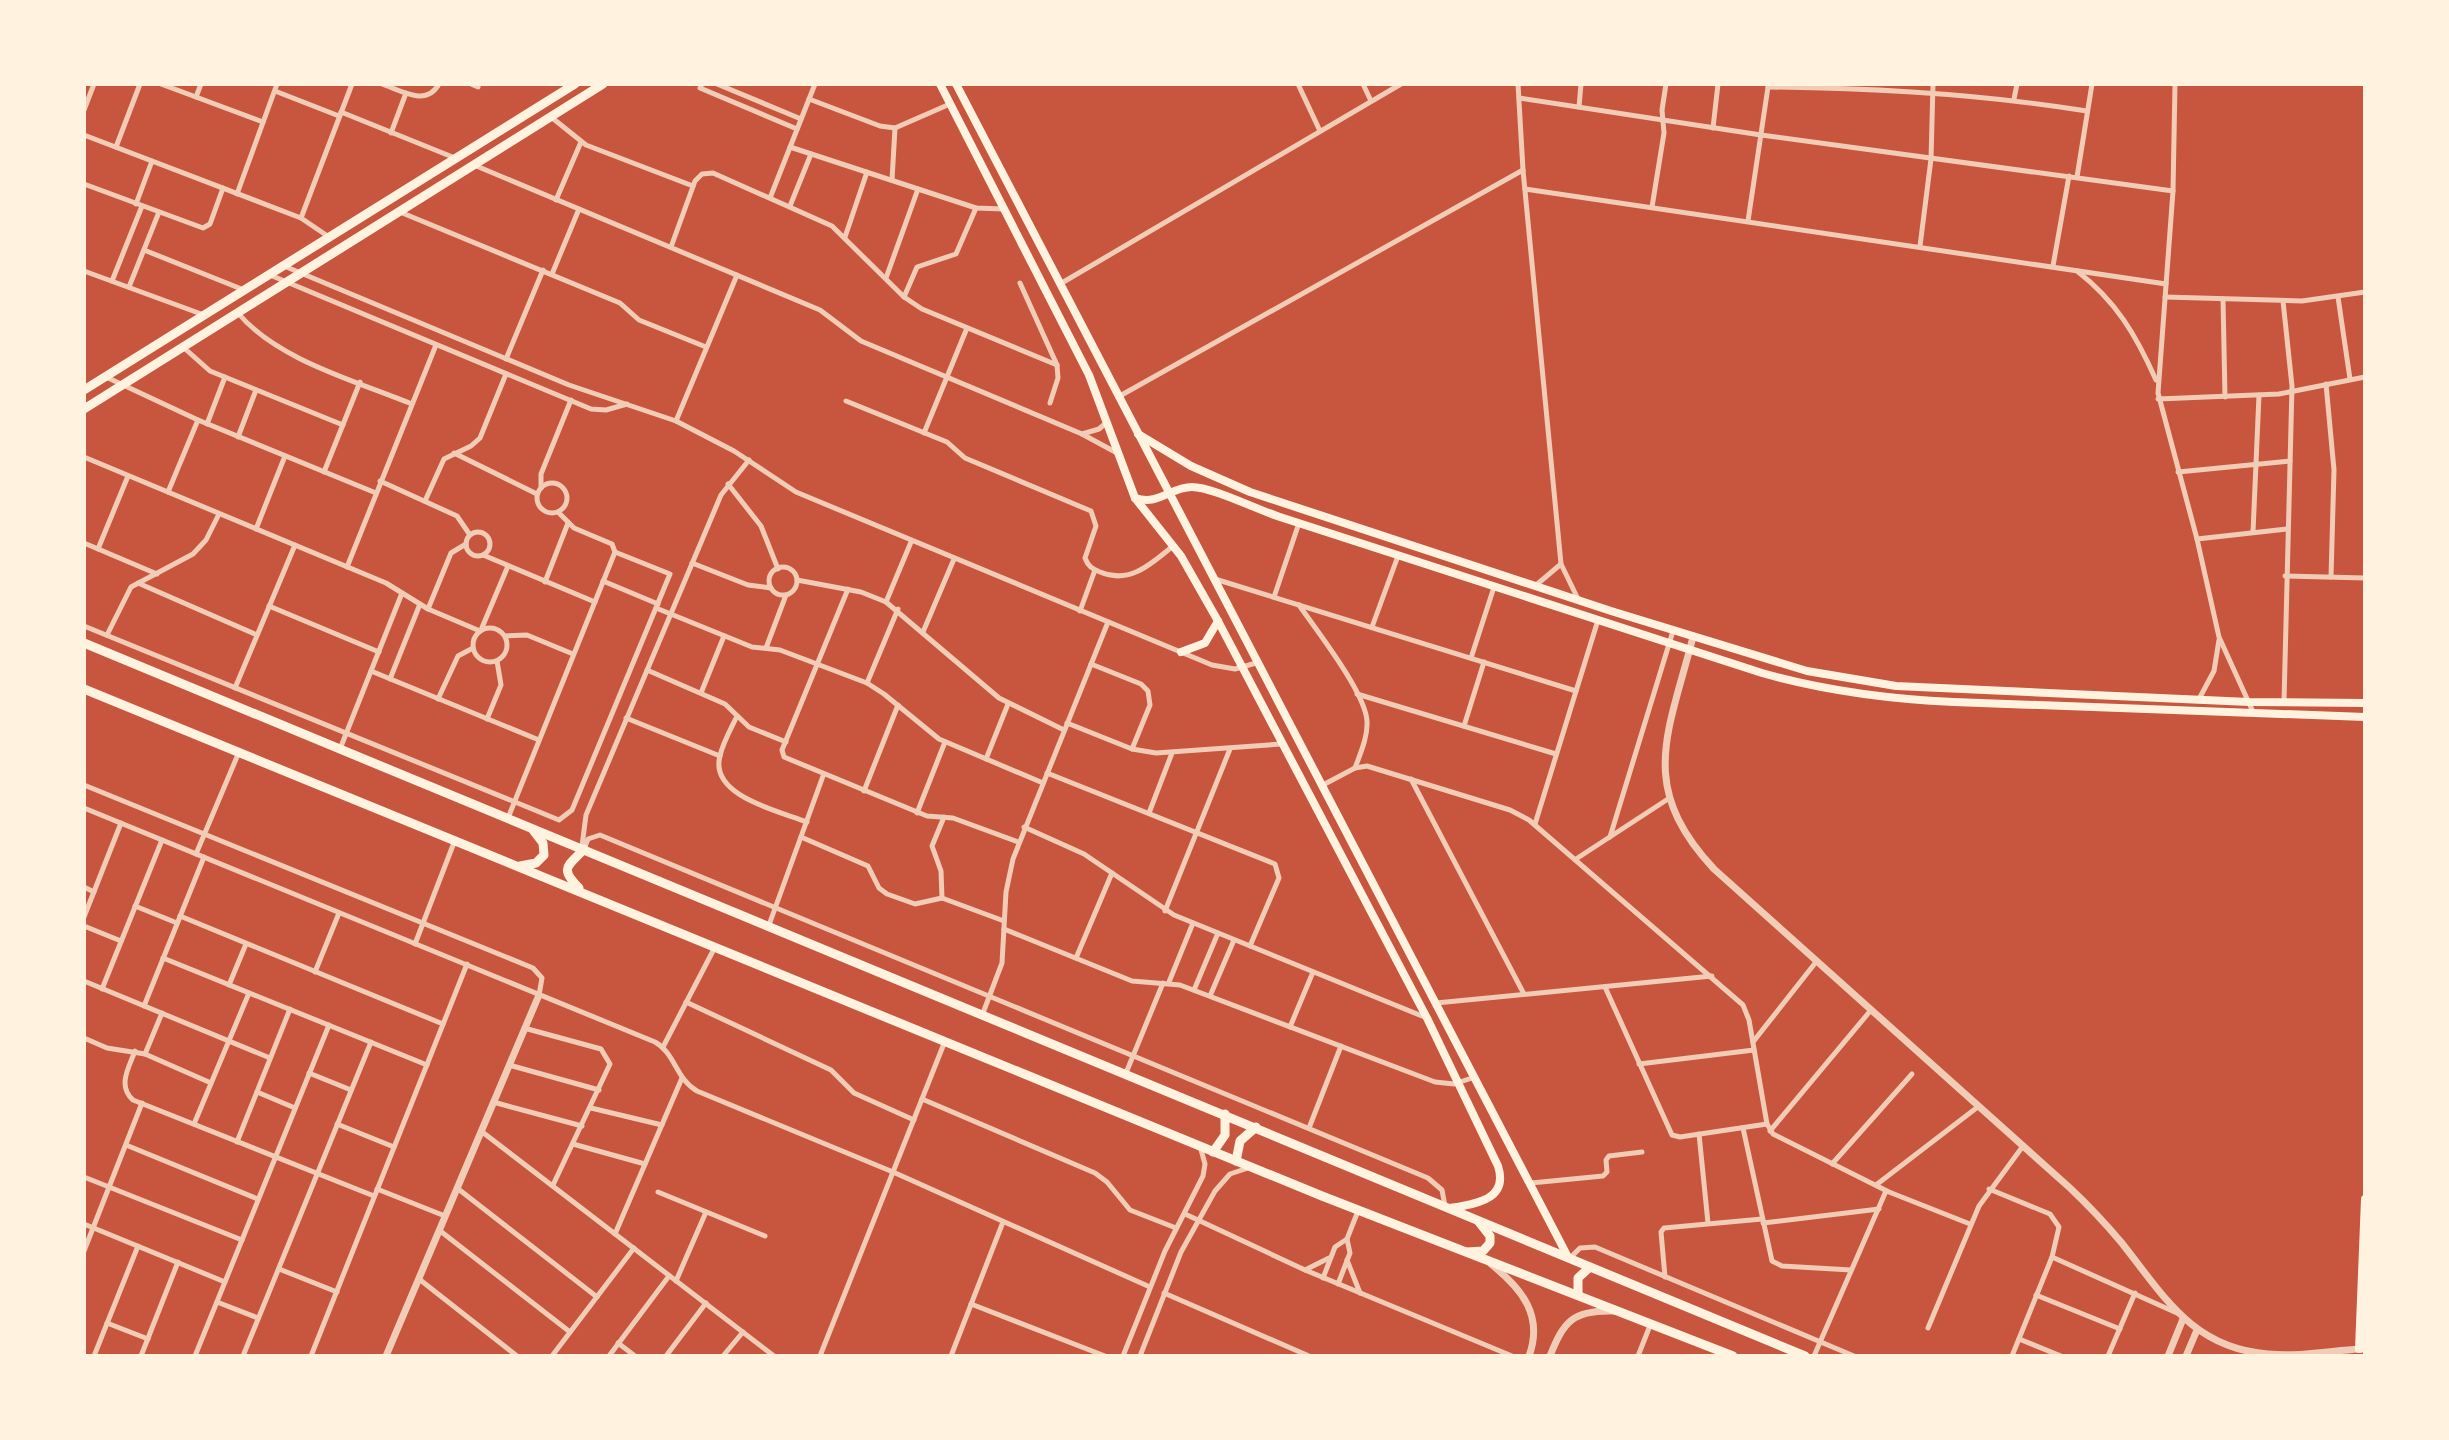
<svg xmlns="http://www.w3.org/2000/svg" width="2449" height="1440" font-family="Overpass,sans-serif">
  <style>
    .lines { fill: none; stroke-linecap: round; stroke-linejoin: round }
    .minor { stroke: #f1ccb7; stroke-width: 5 }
    .tertiary { stroke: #f1ccb7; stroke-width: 7 }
    .secondary { stroke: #fff3e0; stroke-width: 8 }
    .primary { stroke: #fff3e0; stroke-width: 9 }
  </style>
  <rect width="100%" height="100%" fill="#c8553d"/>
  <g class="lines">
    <g class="minor">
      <path d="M161,84l102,38"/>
      <path d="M382,84c20,7 44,23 57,0"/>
      <path d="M471,84l7,3"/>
      <path d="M702,84l-2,4 97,41"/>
      <path d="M717,84l84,35"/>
      <path d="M1298,84l22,47"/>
      <path d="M1363,84l8,17"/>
      <path d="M1518,84l5,86 38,394 17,35"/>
      <path d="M2175,84l-2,107 -15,202 39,146 22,98 35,77"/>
      <path d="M1768,87c108,1 212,7 319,24"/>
      <path d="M275,91l64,25"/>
      <path d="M196,97l5,-13"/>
      <path d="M1519,98l242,37 412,56"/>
      <path d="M809,99l71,27 15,2 55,-24"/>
      <path d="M2014,99l3,-15"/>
      <path d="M1579,107l2,-23"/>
      <path d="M84,110l10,-26"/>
      <path d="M341,112l114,46"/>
      <path d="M551,117l35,28 107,41"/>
      <path d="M1713,128l5,-44"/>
      <path d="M391,133l15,-40"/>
      <path d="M84,135l217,83 28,19"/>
      <path d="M116,147l24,-63"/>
      <path d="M790,147l186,61 28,1"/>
      <path d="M474,165l346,145 41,31 221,93 35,19"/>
      <path d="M2077,177l15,-93"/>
      <path d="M892,180l3,-52"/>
      <path d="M84,184l119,44 7,-4 13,-36"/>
      <path d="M1525,189l641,95"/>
      <path d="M237,194l40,-110"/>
      <path d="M770,198l45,-114"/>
      <path d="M556,200l25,-58"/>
      <path d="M136,204l16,-43"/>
      <path d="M790,206l21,-52"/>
      <path d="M1652,207l12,-74 -2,-23 4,-26"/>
      <path d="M400,212l220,91 19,17 67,27"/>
      <path d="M301,218l51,-134"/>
      <path d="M1748,221l20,-134"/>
      <path d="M845,237l22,-65"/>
      <path d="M1920,246l11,-87 2,-75"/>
      <path d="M671,247l24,-66 7,-7 11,-1 119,53 72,71 18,12 135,56"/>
      <path d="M144,250l100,40"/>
      <path d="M284,266l285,119 107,36 58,30 62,41 416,173 23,4 21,-6"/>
      <path d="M2053,266l16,-90"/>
      <path d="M84,271l120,44"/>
      <path d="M2077,271c39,30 59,64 79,109"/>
      <path d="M552,274l27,-65"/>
      <path d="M270,275l321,134 15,1 21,-6"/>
      <path d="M886,278l32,-89"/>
      <path d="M112,281l30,-75"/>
      <path d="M1020,283l37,82 1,13 -8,25"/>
      <path d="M1060,284l341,-200"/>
      <path d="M129,287l30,-75"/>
      <path d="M904,297l13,-30 39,-13 20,-46"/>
      <path d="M2165,297l137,4 63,-9"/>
      <path d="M2338,297l12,82"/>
      <path d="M2223,299l2,98"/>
      <path d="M2283,301l9,85 -8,316"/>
      <path d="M238,313c39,47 118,68 174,91"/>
      <path d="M183,347l27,24 133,54"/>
      <path d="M506,359l37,-89"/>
      <path d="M106,377l92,43 178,73"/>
      <path d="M2326,384l8,86 -3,107"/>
      <path d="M1118,397l405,-227"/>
      <path d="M2158,399l121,-5 86,-17"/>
      <path d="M846,401l101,41 18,16 126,53 5,15 -11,32c3,8 7,11 15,14 30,13 52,-9 73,-26"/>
      <path d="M676,421l61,-146"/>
      <path d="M207,424l18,-47"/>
      <path d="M924,433l43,-105"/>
      <path d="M1082,434l17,-5 8,-7"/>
      <path d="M238,437l18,-47"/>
      <path d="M454,453l83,41"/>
      <path d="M84,457l302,126 42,26 52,22"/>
      <path d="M324,472l36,-90"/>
      <path d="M2178,472l112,-11"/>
      <path d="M380,481l77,35 13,19"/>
      <circle cx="552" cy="498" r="15"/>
      <path d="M728,484l33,42 17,43"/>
      <path d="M541,488v-14l30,-74"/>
      <path d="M168,492l30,-72"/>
      <path d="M425,501l19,-42 27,-13 9,-8 26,-64"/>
      <path d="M256,529l29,-73"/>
      <circle cx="478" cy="544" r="12"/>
      <path d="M2253,532l6,-137"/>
      <path d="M2197,539l90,-10"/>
      <path d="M84,543l73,31"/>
      <path d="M98,549l30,-73"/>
      <path d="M483,555l112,47"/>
      <path d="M692,563l56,22 23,3"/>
      <path d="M347,567l89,-222"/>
      <circle cx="783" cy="581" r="14"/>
      <path d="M2285,576l80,2"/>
      <path d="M1215,579l361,112"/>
      <path d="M797,580l64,12 25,10 113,96 65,32"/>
      <path d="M603,581l55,23"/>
      <path d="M545,582l23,-59"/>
      <path d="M138,583l119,52"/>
      <path d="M1535,586l26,-22"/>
      <path d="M848,589l-66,161 2,7 143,59 26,2 65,24"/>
      <path d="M1274,597l25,-74"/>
      <path d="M886,602l25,-60"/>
      <path d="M1299,605c18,26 66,87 68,116 1,16 -7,33 -12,47"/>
      <path d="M269,606l110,46"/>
      <path d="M656,608l96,39 28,3 87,33 17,11 55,45 104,44"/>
      <path d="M428,609l23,-56 15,-9"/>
      <path d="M1080,611l15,-41"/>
      <path d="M84,626l475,194 13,-10 98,-236 -55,-22"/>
      <path d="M1372,627l26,-71"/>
      <circle cx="490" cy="645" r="17"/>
      <path d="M481,630l27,-64"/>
      <path d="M923,632l31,-73"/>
      <path d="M107,635l24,-48 62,-33 13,-14 13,-26"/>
      <path d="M505,636l22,-1 46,19"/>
      <path d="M766,648l20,-53"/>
      <path d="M1471,658l23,-71"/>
      <path d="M1091,664l50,20 7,7 2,14 -18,44"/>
      <path d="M647,670l78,34 24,23 37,15"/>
      <path d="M371,671l168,69"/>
      <path d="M390,679l30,-75"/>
      <path d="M867,683l31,-74"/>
      <path d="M235,688l60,-143"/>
      <path d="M701,693l23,-57"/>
      <path d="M1357,694l199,60"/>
      <path d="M438,699l20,-43 15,-8"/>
      <path d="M2199,699l15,-28 5,-31"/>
      <path d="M737,716c-6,13 -14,26 -17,40 -11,40 59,55 87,66"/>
      <path d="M626,718l94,38"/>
      <path d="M487,719l14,-34 -4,-24"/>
      <path d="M1067,723l65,26 24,4 125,-9"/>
      <path d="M1464,726l20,-64"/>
      <path d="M340,749l62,-156"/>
      <path d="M986,759l22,-55"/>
      <path d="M1047,773l228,91 4,14 -29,68"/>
      <path d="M1411,779l113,215"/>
      <path d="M84,785l449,183 9,10 -3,17"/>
      <path d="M1321,786l34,-18 12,-2 143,44 19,10 214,185 6,15 18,104 6,10 116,58 81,32"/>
      <path d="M864,791l34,-86"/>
      <path d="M84,808l571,234c20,11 21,37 42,49l196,81 257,115"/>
      <path d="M917,813l28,-71"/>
      <path d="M1149,813l23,-60"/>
      <path d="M508,818l107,-266 -3,-8 -38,-16 -16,-16"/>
      <path d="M1535,824l63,-204"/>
      <path d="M1024,827l60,27 90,61 253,103"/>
      <path d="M801,837l67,29 11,22 8,6 28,10 27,-6 62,23"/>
      <path d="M1610,837l63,-206"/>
      <path d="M582,846l4,-31 135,-320 28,-35"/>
      <path d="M584,849l4,-10 12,-4 828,343 14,12 3,16"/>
      <path d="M196,854l43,-102"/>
      <path d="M1576,859l92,-60"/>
      <path d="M84,887l10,5"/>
      <path d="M942,898l-1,-27 -9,-25 12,-29"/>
      <path d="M135,906l42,17"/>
      <path d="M1165,911l65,-162"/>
      <path d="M180,916l263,108"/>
      <path d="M84,917l37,-94"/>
      <path d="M769,925l54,-149"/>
      <path d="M84,926l37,15"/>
      <path d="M1004,929l128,52 48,4 255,97 19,2 21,-7"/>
      <path d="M415,944l40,-104"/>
      <path d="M163,958l264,107"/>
      <path d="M1076,958l36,-85"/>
      <path d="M315,972l24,-59"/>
      <path d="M84,981l186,77"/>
      <path d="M1169,982l24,-59"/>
      <path d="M229,985l17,-41"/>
      <path d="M1605,987l67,148 8,2 87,-13"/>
      <path d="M102,989l60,-149"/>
      <path d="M1194,990l24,-57"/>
      <path d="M1210,996l24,-56"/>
      <path d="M686,1002l145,68 23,23 60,27"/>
      <path d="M1436,1003l276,-27"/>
      <path d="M144,1006l60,-149"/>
      <path d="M983,1013l19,-50 4,-71 7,-33 95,-237"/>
      <path d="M1290,1027l23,-55"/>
      <path d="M524,1028l77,21 9,15 -57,121"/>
      <path d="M84,1038l23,10 38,6 66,29"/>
      <path d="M1753,1042l63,-80"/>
      <path d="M663,1047l52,-100"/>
      <path d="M135,1051c-6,16 -18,35 -2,49l241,96"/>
      <path d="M145,1054l17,-41"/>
      <path d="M1639,1064l115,-14"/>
      <path d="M509,1065l90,25"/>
      <path d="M309,1073l42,17"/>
      <path d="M1126,1073l37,-90"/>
      <path d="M257,1092l38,16"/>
      <path d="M922,1099l173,74 12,9 23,28 46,18"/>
      <path d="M493,1102l89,24"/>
      <path d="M591,1108l71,17"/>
      <path d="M194,1124l55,-131"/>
      <path d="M337,1124l57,23"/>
      <path d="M1309,1128l32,-82"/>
      <path d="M1743,1128l29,133 10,5 69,4"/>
      <path d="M481,1131l293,225"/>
      <path d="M1770,1131l101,-121"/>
      <path d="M1699,1134l9,89"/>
      <path d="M237,1142l53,-133"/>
      <path d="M573,1144l72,20"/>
      <path d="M126,1145l132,54"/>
      <path d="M1832,1164l80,-90"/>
      <path d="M84,1177l158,63"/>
      <path d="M1531,1183l72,-7 4,-4 -1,-12 3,-4 33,-4"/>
      <path d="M1876,1185l103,-79"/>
      <path d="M457,1188l140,109"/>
      <path d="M377,1189l68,27"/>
      <path d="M1989,1189l61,25 9,13 -7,30 -40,99"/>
      <path d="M658,1192l107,44"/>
      <path d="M1185,1214l120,56 207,86"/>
      <path d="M1763,1223l116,-14"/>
      <path d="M84,1224l141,58"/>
      <path d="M439,1230l131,102"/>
      <path d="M615,1234l67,-156"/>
      <path d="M84,1251l58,-148"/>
      <path d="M2052,1257l125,56"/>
      <path d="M1570,1258l10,-10 15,-1 259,109"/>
      <path d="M1347,1260l13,33"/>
      <path d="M279,1269l58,23"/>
      <path d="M1305,1270l24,-12"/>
      <path d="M1665,1277l-4,-45 3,-4 98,-9"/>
      <path d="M1323,1278l12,-31 12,-8 11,-28"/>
      <path d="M419,1279l98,77"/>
      <path d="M676,1281l30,-69"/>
      <path d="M1338,1284l12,-31 -3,-14"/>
      <path d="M1164,1293l145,63"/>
      <path d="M2036,1295l84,34"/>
      <path d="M217,1302l41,16"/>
      <path d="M971,1304l134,52"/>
      <path d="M107,1323l41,16"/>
      <path d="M1928,1328l51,-122 44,-60"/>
      <path d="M2019,1339l42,17"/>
      <path d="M618,1343l17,13"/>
      <path d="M94,1356l44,-110"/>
      <path d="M141,1356l37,-94"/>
      <path d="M195,1356l134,-331"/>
      <path d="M243,1356l128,-314"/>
      <path d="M311,1356l156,-392"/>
      <path d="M552,1356l82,-108"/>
      <path d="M609,1356l60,-80"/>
      <path d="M666,1356l40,-53"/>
      <path d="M723,1356l20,-24"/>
      <path d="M820,1356l125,-315"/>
      <path d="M951,1356l52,-134"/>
      <path d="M1123,1356l42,-105 38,-75 2,-12 -5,-18"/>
      <path d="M1140,1356l41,-104 34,-61 15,-17 18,-6"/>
      <path d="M1638,1356l13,-33"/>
      <path d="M1814,1356l72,-165"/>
      <path d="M2108,1356l27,-63"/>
    </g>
    <g class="tertiary">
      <path d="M1693,637c-25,98 -56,149 21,232l356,319c18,17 35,35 51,54 43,54 71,106 147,112 30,3 62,-3 91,-5"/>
      <path d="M1491,1264c30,24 53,51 38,92"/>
      <path d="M386,1356l153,-361"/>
      <path d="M1550,1356c14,-35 23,-46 63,-45"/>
      <path d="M2168,1356l15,-37"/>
      <path d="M2186,1356l11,-26"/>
    </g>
    <g class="secondary">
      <path d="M940,84l149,291 46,123 46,58 37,65 209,397 71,148c11,34 -23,38 -48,42"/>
      <path d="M956,84l612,1173"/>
      <path d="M1138,434l53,32 59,26 361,119 196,60 89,15 353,16 116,1"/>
      <path d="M1135,498c24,8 35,-11 57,-11 20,0 66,23 88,30l482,156c64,18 126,26 192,29l411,15"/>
      <path d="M1181,652l24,-9 13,-22"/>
      <path d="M2365,1199l-6,150 6,-1"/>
    </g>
    <g class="primary">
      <path d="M84,390l491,-306"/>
      <path d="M84,409l519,-325"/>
      <path d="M84,643l1721,713"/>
      <path d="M84,689l1238,507 411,160"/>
      <path d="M520,866l16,-3 8,-8 -1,-12 -10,-13"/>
      <path d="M579,888c-21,-21 -10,-22 5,-39"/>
      <path d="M1213,1152l12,-17v-21"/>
      <path d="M1236,1161l4,-20 16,-14"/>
      <path d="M1467,1252l16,-1 7,-8v-7l-11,-14"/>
      <path d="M1578,1295v-17l12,-11"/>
    </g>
  </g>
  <rect width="2449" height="1440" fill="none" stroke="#fff3e0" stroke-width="172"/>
</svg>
